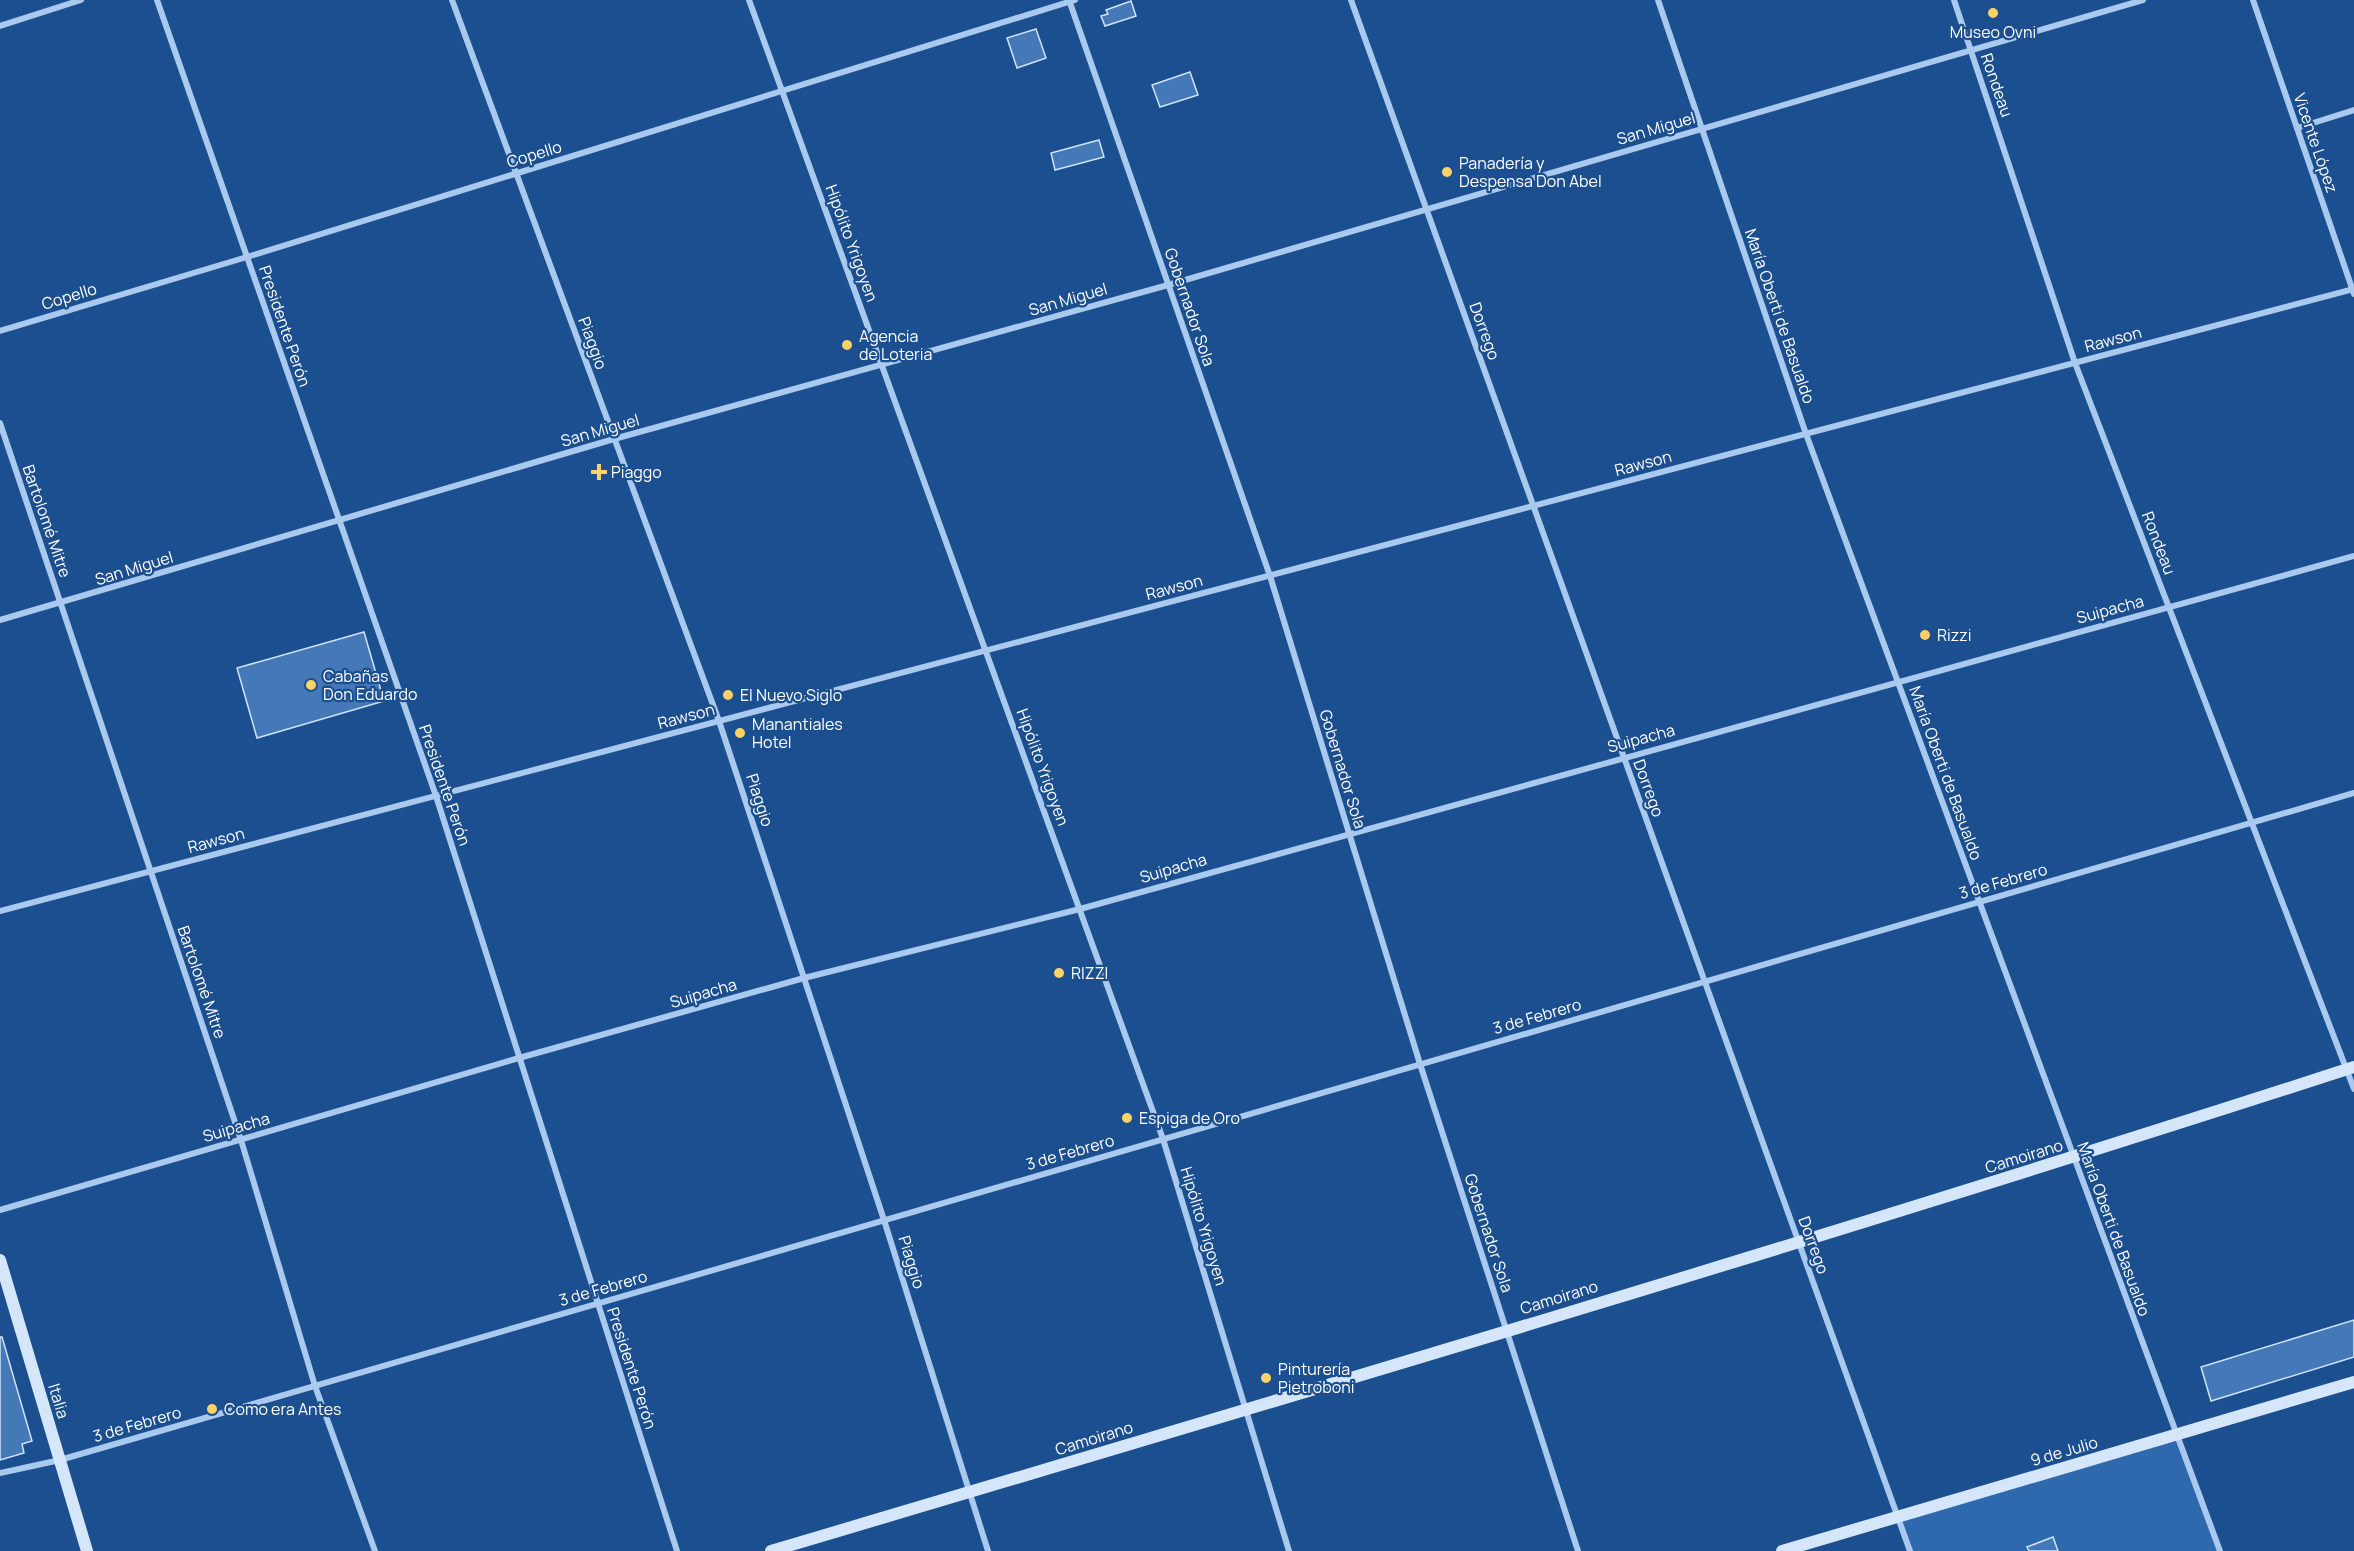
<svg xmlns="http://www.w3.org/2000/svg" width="2354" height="1551" font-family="Manrope,sans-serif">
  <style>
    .green { fill: #2e69ad }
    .building { fill: #4478b7; stroke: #cfe3fa; stroke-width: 1.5 }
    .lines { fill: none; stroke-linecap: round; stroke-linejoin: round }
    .street { stroke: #a9c9ee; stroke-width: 6 }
    .secondary { stroke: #d6e6fa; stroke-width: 12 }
    .poi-dot { fill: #ffd166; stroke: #1b4f8f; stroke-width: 2 }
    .labels { text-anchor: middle; stroke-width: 4.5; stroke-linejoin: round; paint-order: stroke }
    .poi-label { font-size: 16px; fill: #fff; stroke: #1b4f8f; text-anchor: start }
    .street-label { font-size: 16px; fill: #fff; stroke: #1b4f8f }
  </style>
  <rect width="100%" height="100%" fill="#1b4f8f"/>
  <path class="green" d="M2176,1435l44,116h-310l-12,-34z"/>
  <g class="building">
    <path d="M1131,1l5,15 -31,10 -4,-10 7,-2 -2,-4z"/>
    <path d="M1036,29l10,29 -29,10 -10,-30z"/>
    <path d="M1190,72l8,23 -38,12 -8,-22z"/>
    <path d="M1099,140l5,17 -49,13 -4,-17z"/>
    <path d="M364,632l20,69 -127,37 -20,-70z"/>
    <path d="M2354,1320v37l-143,44 -10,-34z"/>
    <path d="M0,1337h2l30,104 -10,3 2,9 -24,7z"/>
    <path d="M2053,1537l5,14h-29l-2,-4z"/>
  </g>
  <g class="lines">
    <g class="street">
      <path d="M157,0l279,796 241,755"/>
      <path d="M452,0l267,721 165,499 104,331"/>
      <path d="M749,0l414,1139 126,412"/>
      <path d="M1069,0l201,576 150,488 158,487"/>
      <path d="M1351,0l559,1551"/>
      <path d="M1658,0l148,434 414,1117"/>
      <path d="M1954,0l121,363 279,726"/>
      <path d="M2253,0l101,294"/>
      <path d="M0,26l81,-26"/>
      <path d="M2297,128l57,-18"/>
      <path d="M0,331l247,-74 828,-257"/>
      <path d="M0,423l241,717 74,246 60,165"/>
      <path d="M0,620l614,-181 554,-154 975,-285"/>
      <path d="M0,911l2354,-622"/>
      <path d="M0,1210l519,-152 285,-80 276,-69 1274,-353"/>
      <path d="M0,1473l60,-13 2294,-667"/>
    </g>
    <g class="secondary">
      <path d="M0,1260l87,291"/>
      <path d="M771,1551c529,-157 1058,-314 1583,-484"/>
      <path d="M1782,1551l572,-169"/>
    </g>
  </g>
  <g class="poi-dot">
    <circle cx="1993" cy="13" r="6"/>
    <circle cx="1447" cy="172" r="6"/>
    <circle cx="847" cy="345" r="6"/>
    <path d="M596 463h6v6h6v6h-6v6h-6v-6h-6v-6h6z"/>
    <circle cx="1925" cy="635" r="6"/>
    <circle cx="311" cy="685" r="6"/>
    <circle cx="728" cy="695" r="6"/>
    <circle cx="740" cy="733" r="6"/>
    <circle cx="1059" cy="973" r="6"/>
    <circle cx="1127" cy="1118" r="6"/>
    <circle cx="1266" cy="1378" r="6"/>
    <circle cx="212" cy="1409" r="6"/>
  </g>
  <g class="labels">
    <g class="poi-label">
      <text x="1993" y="38" text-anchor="middle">Museo Ovni</text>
      <text x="1459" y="169">Panadería y<tspan x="1459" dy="18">Despensa Don Abel</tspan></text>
      <text x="859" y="342">Agencia<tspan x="859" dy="18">de Loteria</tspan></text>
      <text x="611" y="478">Piaggo</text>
      <text x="1937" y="641">Rizzi</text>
      <text x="323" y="682">Cabañas<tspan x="323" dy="18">Don Eduardo</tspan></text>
      <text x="740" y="701">El Nuevo Siglo</text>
      <text x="752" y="730">Manantiales<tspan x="752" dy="18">Hotel</tspan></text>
      <text x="1071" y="979">RIZZI</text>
      <text x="1139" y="1124">Espiga de Oro</text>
      <text x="1278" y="1375">Pinturería<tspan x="1278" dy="18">Pietroboni</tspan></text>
      <text x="224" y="1415">Como era Antes</text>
    </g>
    <g class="street-label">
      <text transform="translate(1997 85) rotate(71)" y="6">Rondeau</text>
      <text transform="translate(1656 128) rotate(-16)" y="6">San Miguel</text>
      <text transform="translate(2316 143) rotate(71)" y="6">Vicente López</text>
      <text transform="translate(534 154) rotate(-17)" y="6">Copello</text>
      <text transform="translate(852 243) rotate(70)" y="6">Hipólito Yrigoyen</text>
      <text transform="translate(69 296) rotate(-17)" y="6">Copello</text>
      <text transform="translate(1068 299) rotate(-16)" y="6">San Miguel</text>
      <text transform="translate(1190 307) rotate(71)" y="6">Gobernador Sola</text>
      <text transform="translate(1780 316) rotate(71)" y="6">María Oberti de Basualdo</text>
      <text transform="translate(285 326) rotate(71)" y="6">Presidente Perón</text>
      <text transform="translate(1485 331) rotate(70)" y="6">Dorrego</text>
      <text transform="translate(2113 339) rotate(-15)" y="6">Rawson</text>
      <text transform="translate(593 343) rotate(70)" y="6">Piaggio</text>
      <text transform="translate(600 430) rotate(-16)" y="6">San Miguel</text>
      <text transform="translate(1643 463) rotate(-15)" y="6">Rawson</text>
      <text transform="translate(47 521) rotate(71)" y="6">Bartolomé Mitre</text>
      <text transform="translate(2159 543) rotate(69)" y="6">Rondeau</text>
      <text transform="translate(134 568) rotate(-17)" y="6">San Miguel</text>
      <text transform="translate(1174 587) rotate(-15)" y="6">Rawson</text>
      <text transform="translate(2110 609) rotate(-15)" y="6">Suipacha</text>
      <text transform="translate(686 716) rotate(-15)" y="6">Rawson</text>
      <text transform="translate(1641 738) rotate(-15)" y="6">Suipacha</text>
      <text transform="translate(1043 767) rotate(70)" y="6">Hipólito Yrigoyen</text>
      <text transform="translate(1343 769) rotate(73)" y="6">Gobernador Sola</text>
      <text transform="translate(1946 773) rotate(70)" y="6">María Oberti de Basualdo</text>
      <text transform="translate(445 785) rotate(71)" y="6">Presidente Perón</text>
      <text transform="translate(1649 788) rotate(70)" y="6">Dorrego</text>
      <text transform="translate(760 800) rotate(72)" y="6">Piaggio</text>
      <text transform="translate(216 840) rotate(-15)" y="6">Rawson</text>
      <text transform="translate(1173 868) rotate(-16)" y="6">Suipacha</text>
      <text transform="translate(2003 881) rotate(-16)" y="6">3 de Febrero</text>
      <text transform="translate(202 982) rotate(71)" y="6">Bartolomé Mitre</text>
      <text transform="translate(703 993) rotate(-16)" y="6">Suipacha</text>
      <text transform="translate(1537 1016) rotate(-16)" y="6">3 de Febrero</text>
      <text transform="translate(236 1127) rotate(-16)" y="6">Suipacha</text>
      <text transform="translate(1070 1152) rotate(-16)" y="6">3 de Febrero</text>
      <text transform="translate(2024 1156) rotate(-17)" y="6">Camoirano</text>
      <text transform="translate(1204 1226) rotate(73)" y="6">Hipólito Yrigoyen</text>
      <text transform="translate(2114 1229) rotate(70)" y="6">María Oberti de Basualdo</text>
      <text transform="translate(1489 1233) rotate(72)" y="6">Gobernador Sola</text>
      <text transform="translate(1814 1245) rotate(70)" y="6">Dorrego</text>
      <text transform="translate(912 1262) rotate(73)" y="6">Piaggio</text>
      <text transform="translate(603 1288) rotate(-16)" y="6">3 de Febrero</text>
      <text transform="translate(1559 1297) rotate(-17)" y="6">Camoirano</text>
      <text transform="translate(632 1368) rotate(72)" y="6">Presidente Perón</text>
      <text transform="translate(59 1401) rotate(73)" y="6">Italia</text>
      <text transform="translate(137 1424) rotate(-16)" y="6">3 de Febrero</text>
      <text transform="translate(1094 1438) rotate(-17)" y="6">Camoirano</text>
      <text transform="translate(2064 1451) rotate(-16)" y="6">9 de Julio</text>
    </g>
  </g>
</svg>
